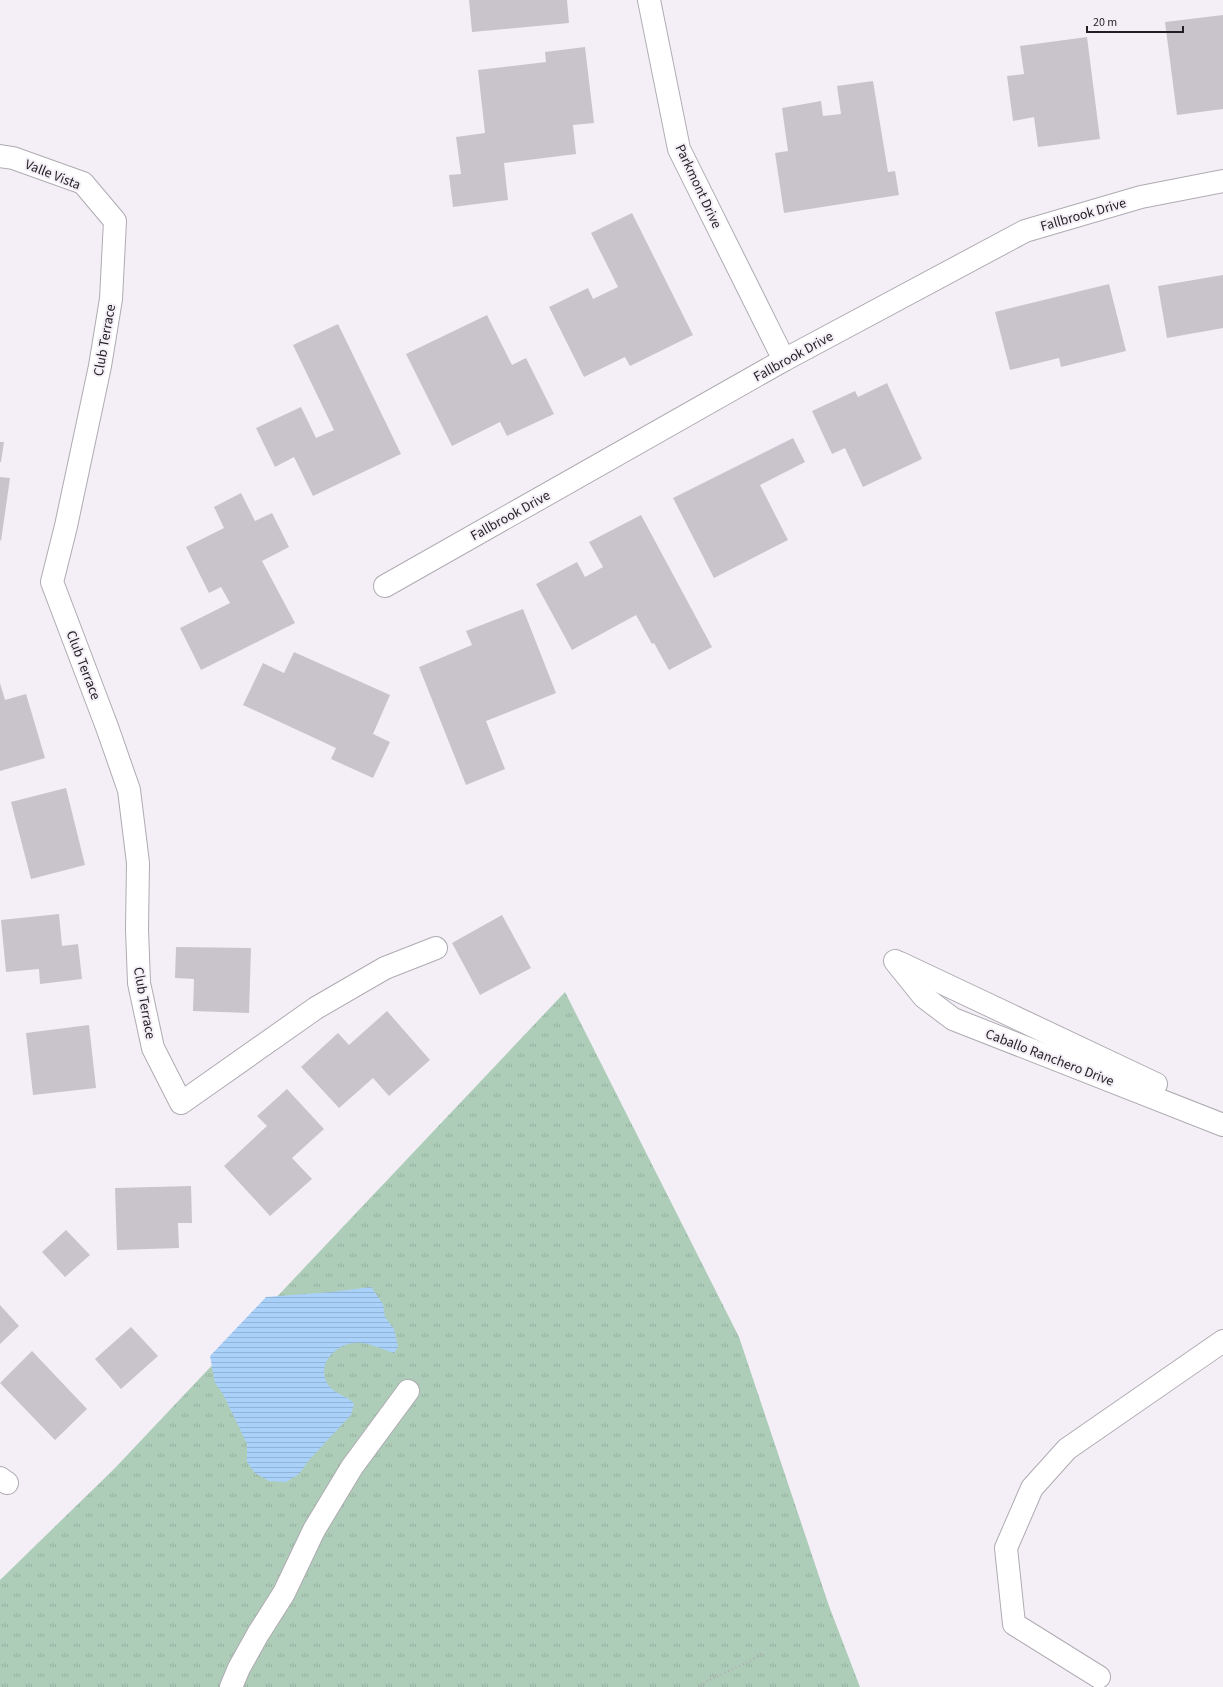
<svg xmlns="http://www.w3.org/2000/svg" width="1223" height="1687" font-family="'Source Sans 3',sans-serif">
  <style>
    .grass { fill: url(#grass-tufts) }
    .water { fill: url(#water-rules) }
    .building { fill: #c9c4cb }
    .lines { fill: none; stroke-linecap: round; stroke-linejoin: round }
    .minor-casing { stroke: #afabb2; stroke-width: 24 }
    .path { stroke: #b1adb3; stroke-width: 2.5; stroke-dasharray: 1 3; stroke-linecap: butt }
    .minor { stroke: #fff; stroke-width: 22 }
    .labels { text-anchor: middle; stroke-width: 4; stroke-linejoin: round; paint-order: stroke }
    .street-label { font-size: 14px; fill: #211f22; stroke: #f4eff7 }
  </style>
  <defs>
    <pattern id="grass-tufts" width="24" height="20" patternUnits="userSpaceOnUse"><rect width="24" height="20" fill="#aecdb9"/><path d="M3 7l-1-3M5 7V3M7 7l1-3M15 17l-1-3M17 17v-4M19 17l1-3" fill="none" stroke="#95b09f"/></pattern>
    <pattern id="water-rules" width="6" height="5" patternUnits="userSpaceOnUse"><rect width="6" height="5" fill="#a9d1f9"/><path d="M0 2.5h6" fill="none" stroke="#91b3d5"/></pattern>
  </defs>
  <rect width="100%" height="100%" fill="#f4eff7"/>
  <path class="grass" d="M565,992l174,345 90,269 31,81h-860v-107l114,-111z"/>
  <path class="water" d="M371,1287l12,17 2,13 9,12 4,18 -4,6c-10,-3 -22,-9 -33,-10 -22,-3 -48,21 -32,43 7,9 18,9 25,18l-3,11 -42,45 -10,14 -13,8 -17,-1 -14,-8 -8,-11v-18l-24,-50 -8,-11 -5,-27 56,-59 66,-5z"/>
  <g class="building">
    <path d="M469,0h98l2,23 -97,9z"/>
    <path d="M1223,15v94l-46,6 -12,-93z"/>
    <path d="M1087,37l13,102 -62,8 -4,-30 -21,4 -6,-45 17,-2 -4,-28z"/>
    <path d="M585,47l9,76 -21,2 3,29 -72,9 4,37 -55,7 -4,-32 12,-1 -5,-37 29,-4 -7,-63 68,-8 -1,-10z"/>
    <path d="M873,81l15,91 7,-1 4,24 -115,18 -9,-60 13,-2 -6,-43 39,-7 2,15 18,-2 -4,-28z"/>
    <path d="M632,213l61,122 -63,31 -5,-9 -41,20 -35,-70 39,-19 5,11 25,-12 -27,-54z"/>
    <path d="M1223,275v53l-56,10 -9,-52z"/>
    <path d="M1109,284l17,67 -65,16 -2,-9 -49,12 -15,-58z"/>
    <path d="M487,315l25,50 14,-7 28,56 -47,22 -7,-14 -48,24 -46,-92z"/>
    <path d="M338,324l63,130 -88,42 -19,-39 -19,10 -19,-39 45,-21 15,31 18,-8 -41,-85z"/>
    <path d="M887,383l35,76 -59,28 -18,-39 -13,6 -20,-43 43,-20 3,6z"/>
    <path d="M793,438l12,24 -45,23 28,55 -74,38 -41,-80z"/>
    <path d="M0,442h4l-3,20h-1z"/>
    <path d="M0,477l10,1 -9,63 -1,-1z"/>
    <path d="M241,493l14,28 17,-8 17,34 -27,14 33,62 -94,47 -21,-42 50,-25 -9,-16 -12,6 -23,-46 38,-19 -10,-21z"/>
    <path d="M641,515l71,132 -43,23 -15,-27 -2,1 -16,-29 -64,35 -36,-66 41,-22 8,15 18,-10 -14,-25z"/>
    <path d="M523,609l33,84 -70,28 19,48 -39,16 -47,-118 53,-22 -6,-14z"/>
    <path d="M294,652l96,43 -17,39 17,8 -17,36 -42,-19 5,-11 -93,-43 20,-42 21,10z"/>
    <path d="M0,683l5,17 21,-6 19,64 -45,13z"/>
    <path d="M66,788l19,77 -54,14 -20,-77z"/>
    <path d="M59,914l3,32 16,-2 4,35 -42,5 -1,-15 -33,3 -5,-52z"/>
    <path d="M502,915l29,53 -51,27 -28,-52z"/>
    <path d="M176,947l75,1 -2,65 -56,-2 1,-32 -19,-1z"/>
    <path d="M387,1011l43,49 -41,36 -16,-18 -34,30 -38,-41 37,-34 11,12z"/>
    <path d="M89,1025l7,63 -63,7 -7,-62z"/>
    <path d="M287,1089l37,40 -32,29 20,21 -42,37 -46,-50 43,-40 -10,-10z"/>
    <path d="M191,1186l1,37h-14l1,25 -62,2 -2,-62z"/>
    <path d="M66,1230l24,25 -25,22 -23,-25z"/>
    <path d="M0,1305l19,21 -19,18z"/>
    <path d="M131,1327l27,29 -37,33 -26,-30z"/>
    <path d="M32,1351l55,58 -32,31 -55,-57z"/>
  </g>
  <g class="lines">
    <defs>
      <g id="minor">
        <path d="M649,0l30,149 105,211"/>
        <path d="M0,156l13,2 70,25 32,38 -4,78 -11,67 -34,160 -14,56 55,145 22,63 9,73 -1,66 2,54 14,65 28,55 135,-95 69,-40 51,-20"/>
        <path d="M385,586l399,-226 241,-129 116,-34 82,-16"/>
        <path d="M895,961l29,36 29,22 270,106"/>
        <path d="M900,963l256,121"/>
        <path d="M0,1478l7,5"/>
        <path d="M1099,1677l-85,-53 -8,-76 26,-60 35,-39 156,-108"/>
        <path d="M231,1687l8,-19 19,-34 26,-41 30,-63 38,-63 56,-76"/>
      </g>
    </defs>
    <use href="#minor" class="minor-casing"/>
    <path class="path" d="M701,1687l4,-5 45,-21 12,-8"/>
    <use href="#minor" class="minor"/>
  </g>
  <g class="labels">
    <g class="street-label">
      <text transform="translate(53 174) rotate(22)" y="5">Valle Vista</text>
      <text transform="translate(699 186) rotate(65)" y="5">Parkmont Drive</text>
      <text transform="translate(1083 214) rotate(-16)" y="5">Fallbrook Drive</text>
      <text transform="translate(104 340) rotate(-80)" y="5">Club Terrace</text>
      <text transform="translate(793 356) rotate(-29)" y="5">Fallbrook Drive</text>
      <text transform="translate(510 515) rotate(-29)" y="5">Fallbrook Drive</text>
      <text transform="translate(84 665) rotate(69)" y="5">Club Terrace</text>
      <text transform="translate(145 1003) rotate(80)" y="5">Club Terrace</text>
      <text transform="translate(1050 1057) rotate(21)" y="5">Caballo Ranchero Drive</text>
    </g>
  </g>
  <path d="M1087 26v6h96v-6" fill="none" stroke="#211f22" stroke-width="2"/>
  <text x="1093" y="26" font-size="12" fill="#211f22" stroke="#f4eff7" stroke-width="3" paint-order="stroke">20 m</text>
</svg>
